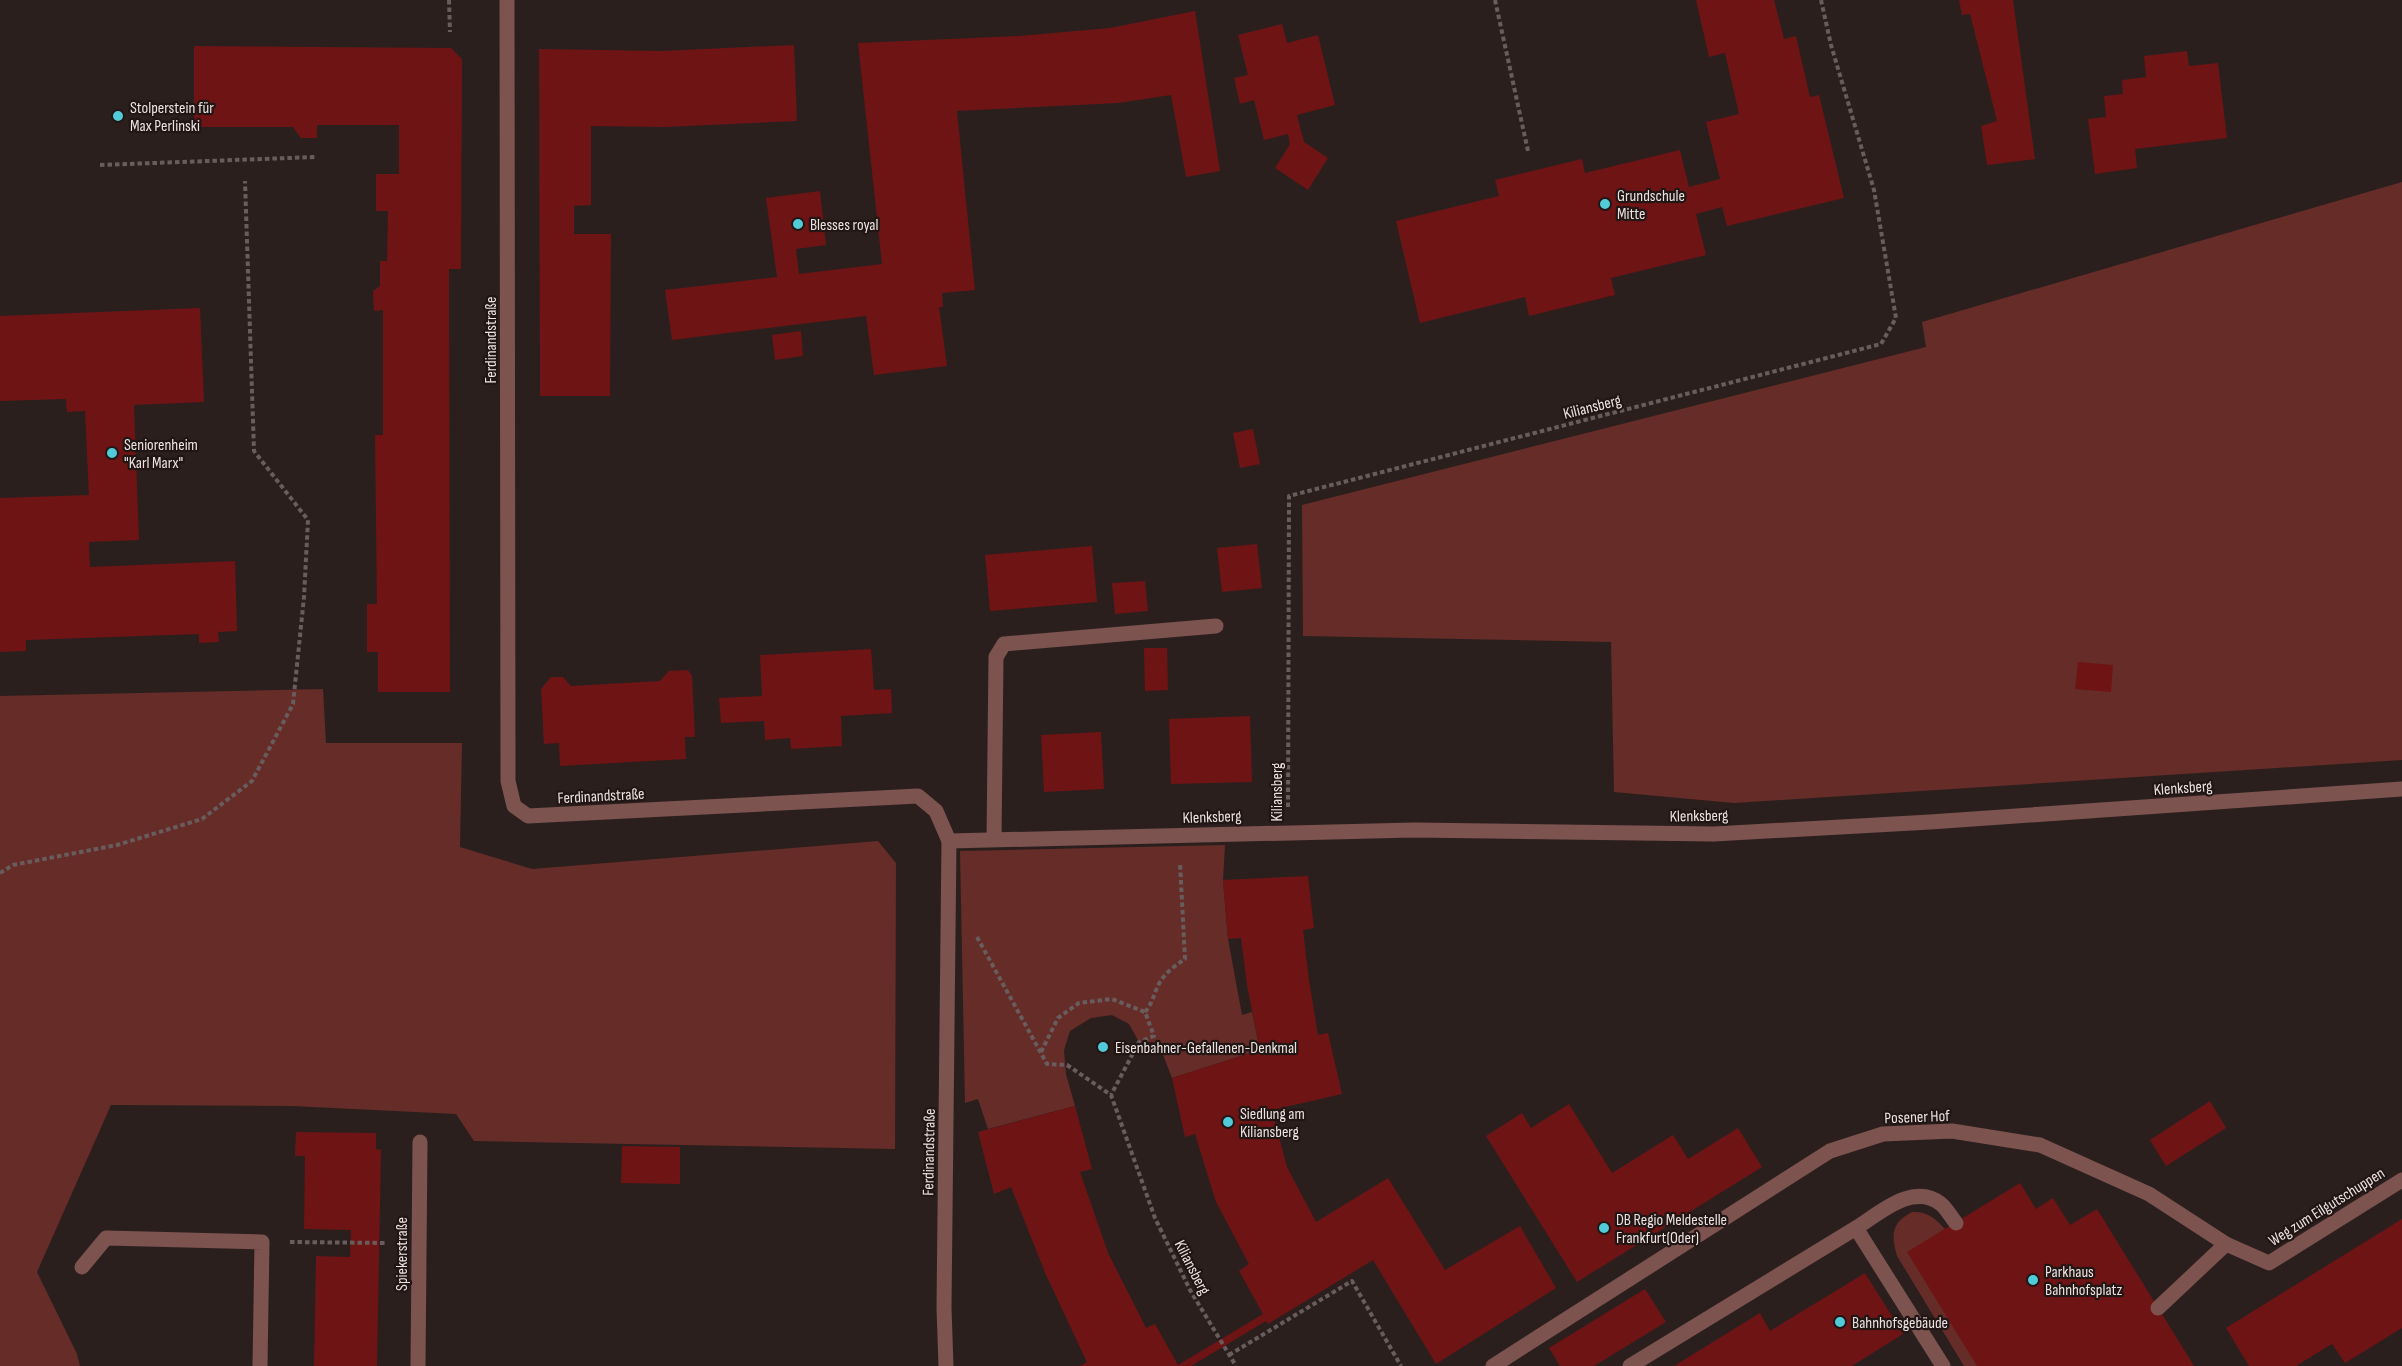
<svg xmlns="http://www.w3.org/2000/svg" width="2402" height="1366" font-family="'Sofia Sans Condensed',sans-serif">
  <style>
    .green { fill: #652c28 }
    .building { fill: #6e1415 }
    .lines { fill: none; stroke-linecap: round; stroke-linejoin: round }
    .path { stroke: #685d5c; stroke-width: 4; stroke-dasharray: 4.5 3; stroke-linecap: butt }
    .minor { stroke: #7c534f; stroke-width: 15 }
    .poi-dot { fill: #52cbd9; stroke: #211614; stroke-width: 2 }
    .labels { text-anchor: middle; stroke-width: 4.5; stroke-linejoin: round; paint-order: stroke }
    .poi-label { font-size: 16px; fill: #ebe2e1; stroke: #211614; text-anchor: start }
    .street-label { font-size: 16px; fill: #ebe2e1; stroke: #211614 }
  </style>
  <rect width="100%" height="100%" fill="#2b1f1e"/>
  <g class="green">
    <path d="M2402,182v578l-668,43 -120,-11 -3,-150 -308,-6 -1,-131 624,-158 -4,-25z"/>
    <path d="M323,689l3,54h136l-2,104 72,22 346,-28 18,22 -1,286 -421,-8 -18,-27 -164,-8 -181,-1 -74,167 40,82 3,12h-80v-670z"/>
    <path d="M1225,845l-2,35 5,59 14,76 10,-3 8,38 -88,28 -14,-36h-19l-10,-18 -17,-9 -21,3 -21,13 -6,19 2,24 9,32 -87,23 -10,-30 -13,4 -5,-252z"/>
    <path d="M1912,1212c15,-1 23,6 33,17l32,137h-13l-67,-110c-6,-21 -6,-33 15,-44z"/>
  </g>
  <g class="building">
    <path d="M1696,0h78l10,39 12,-3 14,61 9,-2 25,103 -117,28 -5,-19 -26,7 10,41 -95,23 4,17 -86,21 -4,-19 -105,26 -24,-102 103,-25 -4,-16 87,-21 3,14 95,-23 9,37 31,-8 -14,-57 33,-8 -14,-61 -16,4z"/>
    <path d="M1959,0h54l22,159 -48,6 -6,-39 16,-5 -27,-107 -8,1z"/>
    <path d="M1195,11l25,160 -34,6 -15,-82 -53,8 -161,8 18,179 -33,3 1,14h-4l8,59 -73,9 -8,-59 -194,24 -7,-50 112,-13 -11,-79 54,-7 6,54 -30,4 3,25 83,-10 -24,-221 161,-7 91,-8z"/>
    <path d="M1282,24l5,19 31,-8 17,70 -38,10 7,27 24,16 -20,32 -33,-22 15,-24 -2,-10 -24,6 -10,-40 -14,4 -6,-26 14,-3 -10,-40z"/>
    <path d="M794,45l3,76 -132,6 -74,-1v79l-17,1v28h37l-1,162h-70l-1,-347 123,2z"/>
    <path d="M194,46l257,2 11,11 -1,210h-12l1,423h-72v-40h-11v-48h10l-2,-169h8v-125l-9,1 -1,-20 7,-5v-25h7l1,-50h-12v-37h23v-49h-82v13h-16l-8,-11h-99z"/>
    <path d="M2187,51l2,15 29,-3 9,75 -92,11 2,19 -42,6 -7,-55 18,-2 -2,-21 19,-2 -1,-14 24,-3 -2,-21z"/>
    <path d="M200,308l4,94 -70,3 5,135 -50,2 1,25 145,-6 2,70 -19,1 1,10 -20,1v-9l-173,6v11l-26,1v-154l89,-3 -4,-84 -18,1 -1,-13 -66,2v-85z"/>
    <path d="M801,331l2,25 -28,4 -3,-25z"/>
    <path d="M1253,429l7,35 -20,4 -7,-35z"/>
    <path d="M1257,544l5,44 -40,4 -5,-44z"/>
    <path d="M1092,546l5,56 -107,9 -5,-56z"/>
    <path d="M1145,581l3,30 -33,3 -3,-31z"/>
    <path d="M1144,648h23l1,42 -23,1z"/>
    <path d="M871,649l3,41 17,-1 1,24 -51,3 1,30 -51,3 -1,-11 -25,2 -1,-19 -43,2 -2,-25 43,-2 -2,-41z"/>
    <path d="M2078,662l35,3 -2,27 -36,-3z"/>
    <path d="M688,670l4,6 3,61h-10l1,22 -126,7 -1,-23 -15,1 -3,-55 10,-12h12l8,9 89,-5 9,-10z"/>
    <path d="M1250,716l2,66 -81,2 -2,-65z"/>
    <path d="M1101,732l3,57 -60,3 -3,-57z"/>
    <path d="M1308,876l6,52 -11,2 6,50 9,55 10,-2 14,61 -70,16 15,57 29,55 72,-44 57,92 75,-44 36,62 -120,76 -63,-104 -105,64 -2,-3 -75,45h-111l7,-4 -41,-87 -35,-88 -17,7 -16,-62 97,-26 17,63 -12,3 28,81 38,75 9,-4 23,41 85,-51 -24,-43 10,-7 -33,-62 -21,-68 -10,3 -13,-59 88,-28 -13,-65 -6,-47 -13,1 -5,-59z"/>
    <path d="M2210,1101l16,27 -60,38 -16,-26z"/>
    <path d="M1569,1104l43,69 61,-38 15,24 50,-31 24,39 -185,115 -91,-146 36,-23 9,15z"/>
    <path d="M296,1132l80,1v16l5,1 -4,216h-63l2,-110 34,1 1,-27 -47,-1 1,-73h-10z"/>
    <path d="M622,1146l58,1v37l-59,-1z"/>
    <path d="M2020,1183l16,26 17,-11 17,27 27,-16 97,157h-217l-70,-114z"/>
    <path d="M2402,1219v109l-57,35 -13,-19 -36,22h-47l-23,-38z"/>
    <path d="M1865,1273l38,61 -51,32h-178l86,-53 10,18z"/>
    <path d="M1645,1289l21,33 -72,44h-34l-11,-18z"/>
  </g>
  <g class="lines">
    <g class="path">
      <path d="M449,0l1,32"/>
      <path d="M1495,0l33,151"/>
      <path d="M100,165l216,-8"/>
      <path d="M1288,807l1,-311 592,-152 15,-26 -22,-128 -43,-145 -10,-45"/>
      <path d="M0,873l13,-8 104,-20 85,-26 50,-38 41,-77 11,-107 4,-77 -54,-69 -9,-270"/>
      <path d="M977,937l70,127 20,1 44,30 44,123 35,72 46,76"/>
      <path d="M1145,1012c8,-9 9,-20 15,-30 6,-10 16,-17 25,-23l-5,-96"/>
      <path d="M1041,1052l17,-34 21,-15 33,-4 33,13 9,24 -15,6 -28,53"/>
      <path d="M290,1242l97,1"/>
      <path d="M1229,1355l123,-74 49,85"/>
    </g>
    <g class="minor">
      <path d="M507,0l1,781 6,25 14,10 390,-20 18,15 13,30 -5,467 2,58"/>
      <path d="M994,839l2,-182 8,-13 212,-18"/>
      <path d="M949,841l465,-11 300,4 216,-12 472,-33"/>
      <path d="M1856,1228c24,-15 57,-46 85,-24 6,5 10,13 15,19"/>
      <path d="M82,1267l24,-29 156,4 -2,124"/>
      <path d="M2158,1308l68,-64"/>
      <path d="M418,1366l2,-224"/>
      <path d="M1493,1366l337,-215 53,-17 69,-3 88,14 109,49 77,50 43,19 133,-83"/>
      <path d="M1630,1366l226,-138 87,138"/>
    </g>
  </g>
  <g class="poi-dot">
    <circle cx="118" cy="116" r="6"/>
    <circle cx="1605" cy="204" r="6"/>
    <circle cx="798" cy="224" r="6"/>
    <circle cx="112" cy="453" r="6"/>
    <circle cx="1103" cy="1047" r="6"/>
    <circle cx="1228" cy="1122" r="6"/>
    <circle cx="1604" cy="1228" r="6"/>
    <circle cx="2033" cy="1280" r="6"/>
    <circle cx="1840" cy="1322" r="6"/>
  </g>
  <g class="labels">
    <g class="poi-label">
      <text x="130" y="113">Stolperstein für<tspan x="130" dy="18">Max Perlinski</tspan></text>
      <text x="1617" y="201">Grundschule<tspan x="1617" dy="18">Mitte</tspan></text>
      <text x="810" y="230">Blesses royal</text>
      <text x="124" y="450">Seniorenheim<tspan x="124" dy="18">"Karl Marx"</tspan></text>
      <text x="1115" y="1053">Eisenbahner-Gefallenen-Denkmal</text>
      <text x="1240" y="1119">Siedlung am<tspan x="1240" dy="18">Kiliansberg</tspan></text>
      <text x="1616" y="1225">DB Regio Meldestelle<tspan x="1616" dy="18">Frankfurt(Oder)</tspan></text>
      <text x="2045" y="1277">Parkhaus<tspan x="2045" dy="18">Bahnhofsplatz</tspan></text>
      <text x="1852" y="1328">Bahnhofsgebäude</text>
    </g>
    <g class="street-label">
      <text transform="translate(490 340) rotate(-90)" y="6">Ferdinandstraße</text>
      <text transform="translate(1592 406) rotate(-14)" y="6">Kiliansberg</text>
      <text transform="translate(2183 787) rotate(-4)" y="6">Klenksberg</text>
      <text transform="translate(1276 792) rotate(-90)" y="6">Kiliansberg</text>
      <text transform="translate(601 795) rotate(-3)" y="6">Ferdinandstraße</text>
      <text transform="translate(1699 815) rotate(-1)" y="6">Klenksberg</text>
      <text transform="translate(1212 816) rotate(-2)" y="6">Klenksberg</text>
      <text transform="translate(1917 1116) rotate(-2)" y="6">Posener Hof</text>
      <text transform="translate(928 1152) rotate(-89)" y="6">Ferdinandstraße</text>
      <text transform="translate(2326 1206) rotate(-32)" y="6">Weg zum Eilgutschuppen</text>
      <text transform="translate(401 1254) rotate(-90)" y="6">Spiekerstraße</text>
      <text transform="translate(1193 1267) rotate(63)" y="6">Kiliansberg</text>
    </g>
  </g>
</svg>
